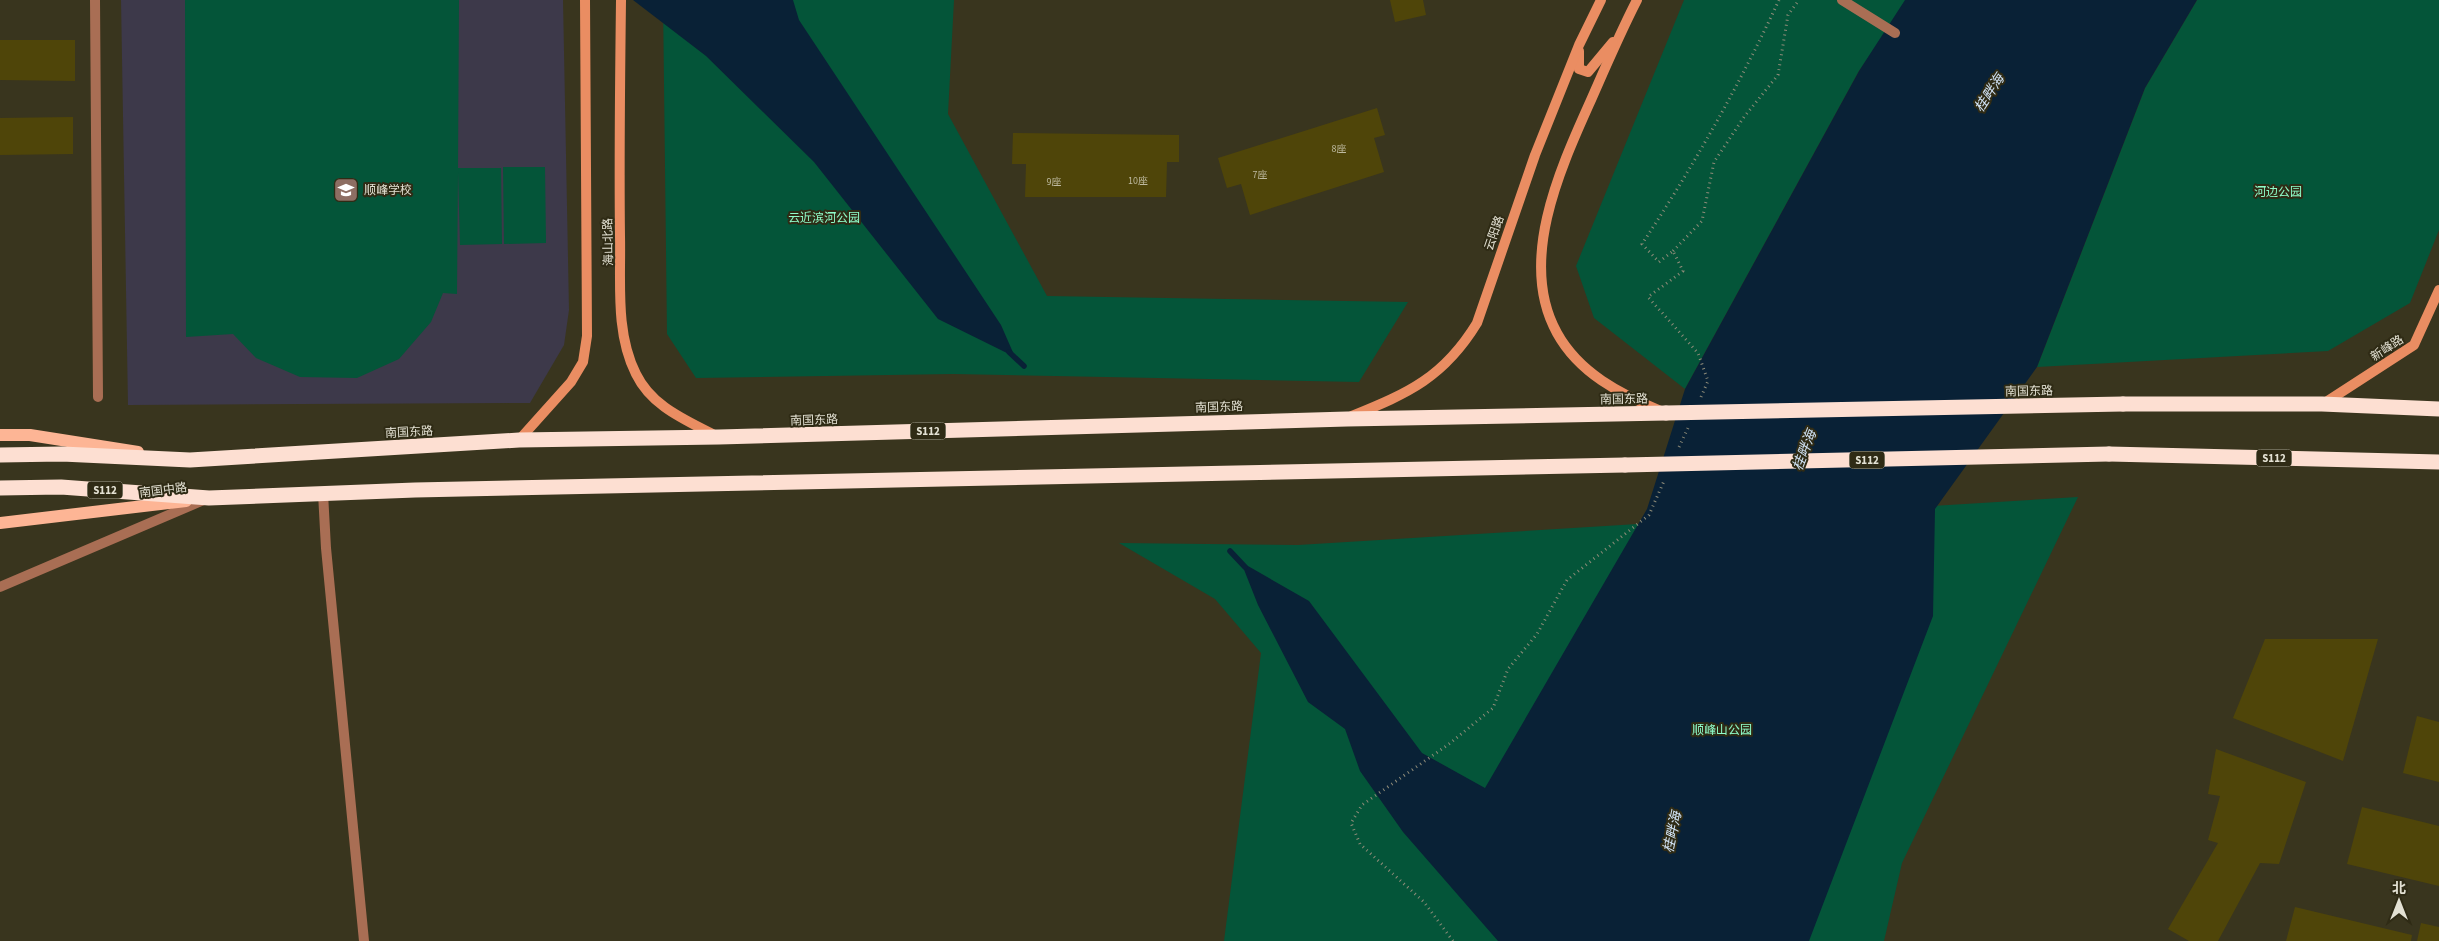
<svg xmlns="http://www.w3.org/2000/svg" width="2439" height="941" font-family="'Source Sans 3','Noto Sans SC',sans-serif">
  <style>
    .education { fill: #3d394a }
    .green { fill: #045539 }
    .water { fill: #092136 }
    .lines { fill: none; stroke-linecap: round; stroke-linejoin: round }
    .stream { stroke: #092136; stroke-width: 5.5 }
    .building { fill: #4f4509 }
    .path { stroke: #8f8c79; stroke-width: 3; stroke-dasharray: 1 4; stroke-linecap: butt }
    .street { stroke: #a96e54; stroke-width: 10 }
    .secondary { stroke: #ea8d62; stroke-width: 10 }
    .primary { stroke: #fdb595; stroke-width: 12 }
    .highway { stroke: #fddfd2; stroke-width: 15 }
    .highway-bridge { stroke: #fddfd2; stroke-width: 15 }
    .labels { text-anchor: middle; stroke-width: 4; stroke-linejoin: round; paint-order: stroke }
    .number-label { font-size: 10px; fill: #bebaa0 }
    .shield { fill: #2f2b15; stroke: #adaa9a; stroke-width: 1 }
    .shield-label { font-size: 11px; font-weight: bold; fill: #e3e1d3 }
    .poi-label { font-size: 12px; fill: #e3e1d3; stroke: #2f2b15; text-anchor: start }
    .park-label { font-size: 12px; fill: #8ffdca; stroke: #2f2b15 }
    .street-label { font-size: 12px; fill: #e3e1d3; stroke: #2f2b15 }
    .water-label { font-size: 14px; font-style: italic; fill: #d0e2f4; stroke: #2f2b15 }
  </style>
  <rect width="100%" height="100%" fill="#39351e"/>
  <path class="education" d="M121,0h442l6,310 -5,35 -34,58 -402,2z"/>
  <g class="green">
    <path d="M185,0h274l-1,168h43l1,76 -42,1 -2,-73 -1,122 -14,-1 -12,29 -32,37 -42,19 -57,-1 -44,-19 -23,-24 -47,3z"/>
    <path d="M663,0h291l-6,114 99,182 361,6 -49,80 -406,-8 -257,4 -29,-44z"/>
    <path d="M1684,0h224l-49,71 -174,318 -91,-71 -18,-52z"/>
    <path d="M2197,0h242v230l-29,73 -82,48 -291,16 108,-279z"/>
    <path d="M503,167h42l1,76 -42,1z"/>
    <path d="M2078,497l-176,366 -18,78h-660l37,-288 -46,-54 -96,-56 179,2z"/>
  </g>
  <g class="water">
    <path d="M633,0h160l6,20 202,305 14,32 -77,-38 -124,-157 -108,-106z"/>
    <path d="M1905,0h292l-52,88 -108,279 -102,142 -2,107 -124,325h-311l-95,-109 -43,-61 -15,-42 -37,-27 -50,-97 -17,-43 68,39 113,152 63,35 162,-279 38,-120 174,-318z"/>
  </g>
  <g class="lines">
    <g class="stream">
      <path d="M1009,352l15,14"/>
      <path d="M1230,551l15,16"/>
    </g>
  </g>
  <g class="building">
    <path d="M1390,0h33l3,15 -31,7z"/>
    <path d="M0,40h75v41l-75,-1z"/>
    <path d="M1377,108l8,27 -11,3 10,34 -134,43 -9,-31 -14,4 -9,-30z"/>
    <path d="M73,117v37l-73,1v-37z"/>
    <path d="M1013,133l166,2v27h-12l-1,35h-141l1,-33h-14z"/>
    <path d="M2265,639h113l-35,122 -110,-43z"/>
    <path d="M2417,716l22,6v60l-36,-9z"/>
    <path d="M2216,749l90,33 -27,82 -19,-1 -42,78h-29l-21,-12 50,-86 -10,-3 12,-44 -12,-2z"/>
    <path d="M2362,807l77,19v60l-92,-22z"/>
    <path d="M2295,907l117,28 -1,6h-125z"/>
    <path d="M2421,923l18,4v14h-22z"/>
  </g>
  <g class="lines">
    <g class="path">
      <path d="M1673,251l29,-30 12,-59 30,-45 34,-42 10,-60 11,-15"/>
      <path d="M1701,397l7,-16 -10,-28 -50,-56 35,-26 -10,-20 -14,11 -17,-18c51,-77 98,-160 137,-244"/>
      <path d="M1679,447l9,-19"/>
      <path d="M1453,941l-29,-39 -64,-58 -9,-21 11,-18 87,-61 44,-36 15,-39 29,-35 30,-54 82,-65 15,-34"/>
    </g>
    <g class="street">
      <path d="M95,0l3,397"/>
      <path d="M1842,0l53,33"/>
      <path d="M323,493l3,55 38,393"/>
      <path d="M0,587l206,-88"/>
    </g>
    <g class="secondary">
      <path d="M621,0c-1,79 -2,157 -1,236 1,45 -5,97 16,138 16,33 50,46 80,62"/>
      <path d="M1637,0c-17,33 -31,66 -46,100 -30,67 -74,161 -34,233 22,40 63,61 104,78"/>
      <path d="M1579,51v18l9,3 25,-30"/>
      <path d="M2323,404l91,-59 25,-55"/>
      <path d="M1352,416c57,-23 92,-39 125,-93l58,-168 44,-110 22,-45"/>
      <path d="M519,440l52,-58 12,-20 4,-26 -2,-336"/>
    </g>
    <g class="primary">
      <path d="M0,435h30l108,17"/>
      <path d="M0,523l186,-22"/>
    </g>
    <g class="highway">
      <path d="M2123,404h199l117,5"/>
      <path d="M2109,454l330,8"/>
      <path d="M0,455l62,-1 128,6 329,-20 200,-3 628,-18 319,-6"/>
      <path d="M0,488l61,-1 148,11 206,-8 1210,-25"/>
    </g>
    <g class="highway-bridge">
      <path d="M1666,413l457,-9"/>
      <path d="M1625,465l484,-11"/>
    </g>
  </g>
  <defs>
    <symbol id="school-square" viewBox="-11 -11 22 22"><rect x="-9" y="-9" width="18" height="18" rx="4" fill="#8d6e63" stroke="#2f2b15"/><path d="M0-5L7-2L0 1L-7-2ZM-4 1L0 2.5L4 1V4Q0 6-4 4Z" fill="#fff"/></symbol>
  </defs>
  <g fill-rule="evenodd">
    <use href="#school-square" x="332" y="176" width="28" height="28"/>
  </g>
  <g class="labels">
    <g class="number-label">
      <text x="1339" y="152">8座</text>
      <text x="1260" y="178">7座</text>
      <text x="1138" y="184">10座</text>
      <text x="1054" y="185">9座</text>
    </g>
    <g class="shield">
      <rect x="910.5" y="422.5" width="35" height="17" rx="4"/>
      <rect x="2256.5" y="449.5" width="35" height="17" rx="4"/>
      <rect x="1849.5" y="451.5" width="35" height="17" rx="4"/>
      <rect x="87.5" y="481.5" width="35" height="17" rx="4"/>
    </g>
    <g class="shield-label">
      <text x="928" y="435">S112</text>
      <text x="2274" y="462">S112</text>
      <text x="1867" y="464">S112</text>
      <text x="105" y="494">S112</text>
    </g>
    <g class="poi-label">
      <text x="364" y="194">顺峰学校</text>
    </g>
    <g class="park-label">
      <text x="2278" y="196">河边公园</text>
      <text x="824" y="222">云近滨河公园</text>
      <text x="1722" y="734">顺峰山公园</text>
    </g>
    <g class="street-label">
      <text transform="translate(1494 233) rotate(-71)" y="4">云阳路</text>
      <text transform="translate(608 242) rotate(-91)" y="4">海山北路</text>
      <text transform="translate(2387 348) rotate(-33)" y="4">新峰路</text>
      <text transform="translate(2029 391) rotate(-1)" y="4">南国东路</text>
      <text transform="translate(1624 399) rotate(-1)" y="4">南国东路</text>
      <text transform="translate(1219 407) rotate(-2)" y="4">南国东路</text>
      <text transform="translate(814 420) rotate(-2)" y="4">南国东路</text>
      <text transform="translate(409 432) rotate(-3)" y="4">南国东路</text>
      <text transform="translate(163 490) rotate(-7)" y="4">南国中路</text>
    </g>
    <g class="water-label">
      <text transform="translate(1989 93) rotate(-57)" y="5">桂畔海</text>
      <text transform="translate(1804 450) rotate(-69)" y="5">桂畔海</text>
      <text transform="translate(1672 832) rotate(-78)" y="5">桂畔海</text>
    </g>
  </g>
  <g transform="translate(2399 901)" stroke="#2f2b15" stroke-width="4" paint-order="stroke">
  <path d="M0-4L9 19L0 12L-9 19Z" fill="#e3e1d3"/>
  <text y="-8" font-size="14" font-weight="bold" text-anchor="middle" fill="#e3e1d3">北</text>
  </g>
</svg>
